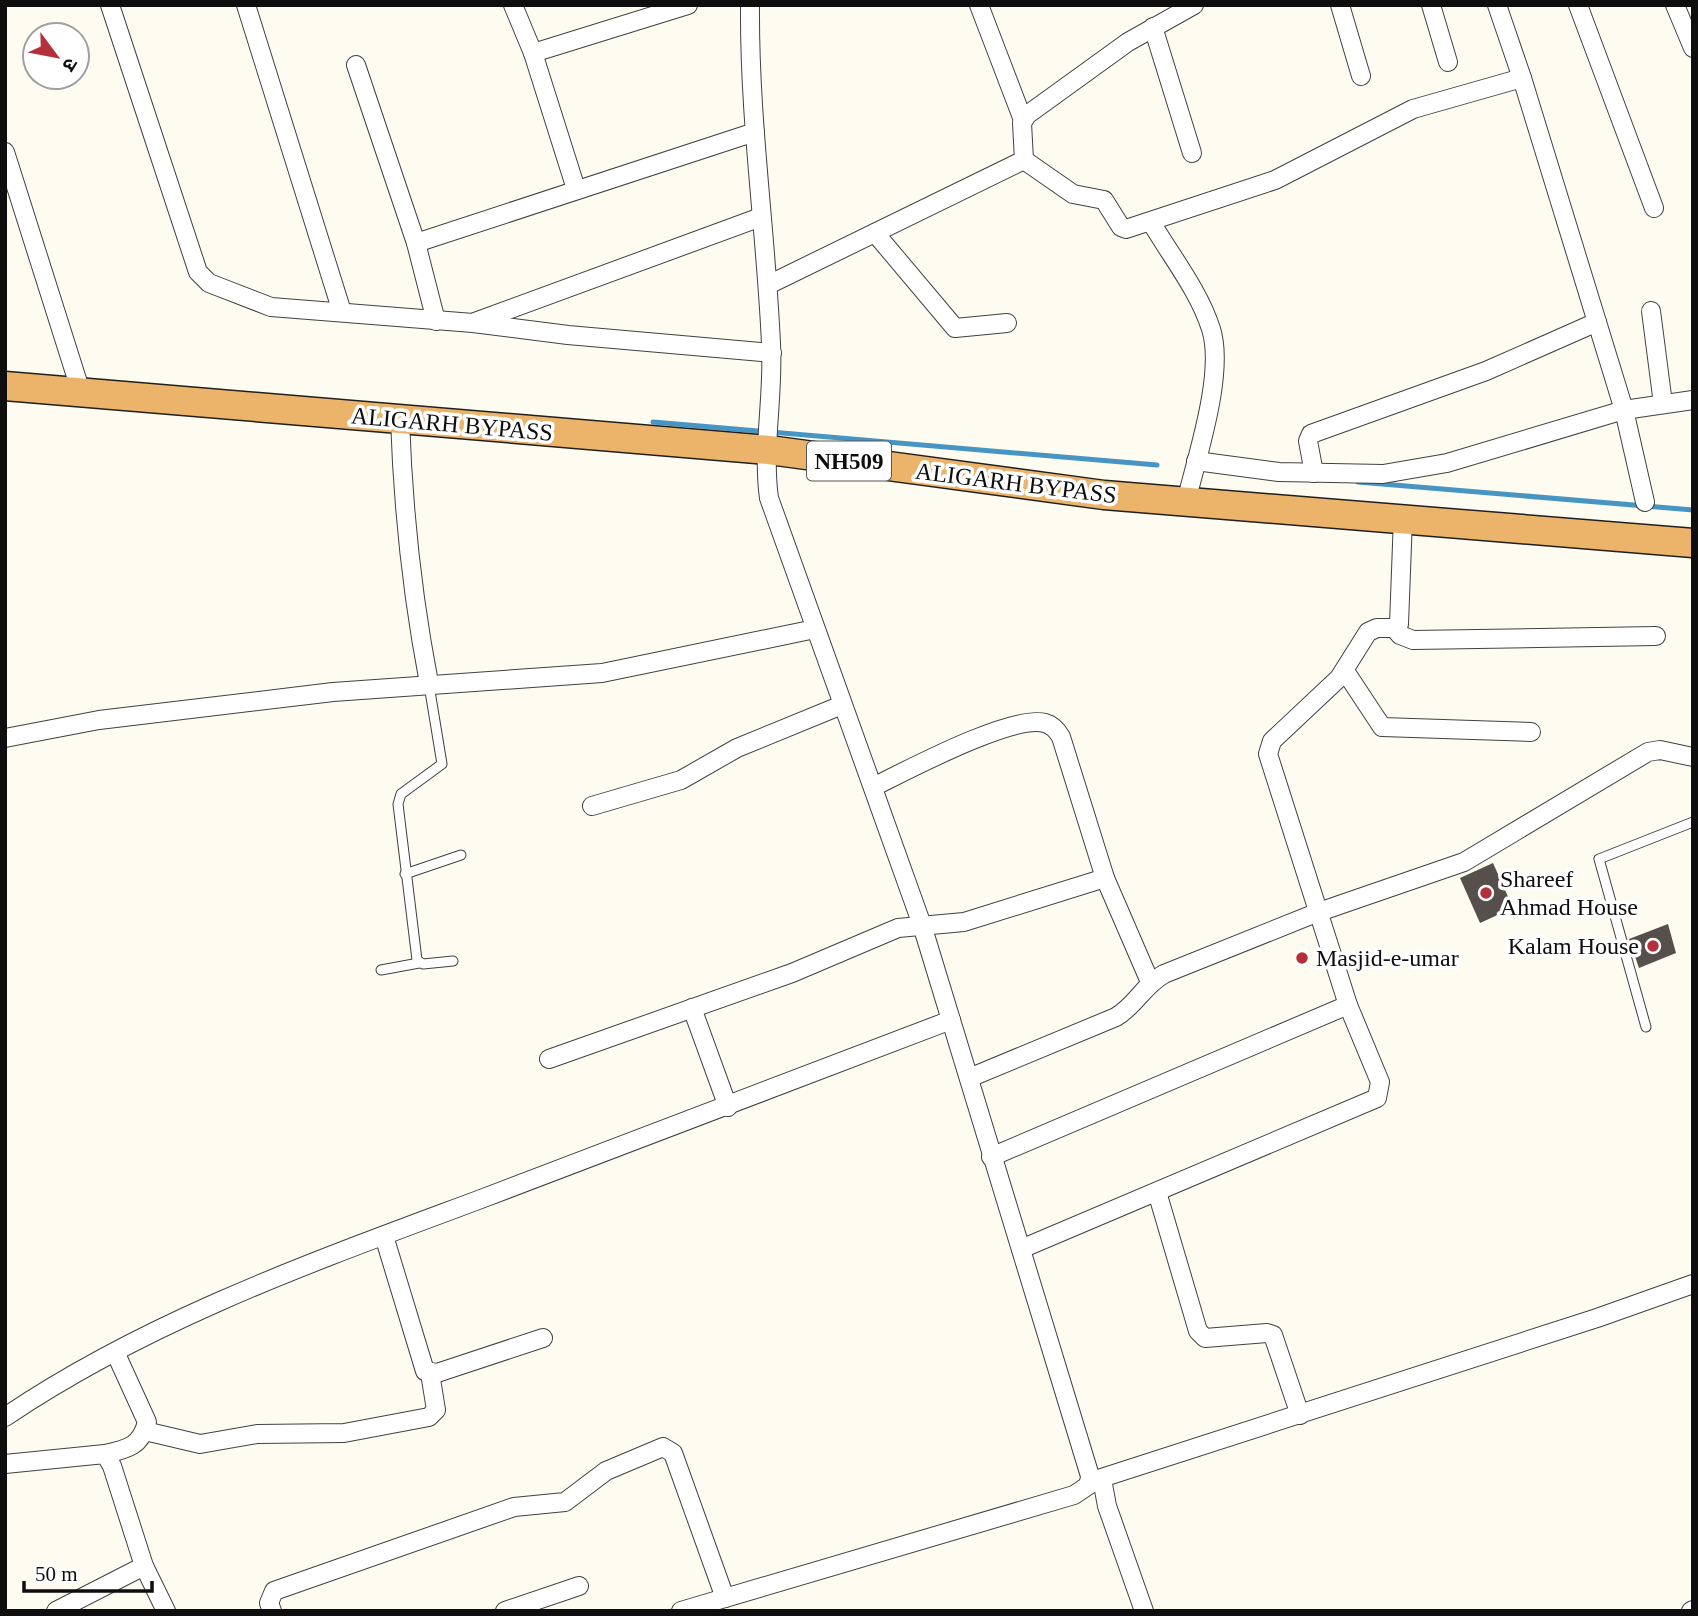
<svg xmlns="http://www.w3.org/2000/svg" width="1698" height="1616" font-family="'Times New Roman','Noto Sans Devanagari',serif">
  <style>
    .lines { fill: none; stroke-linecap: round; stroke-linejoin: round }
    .stream { stroke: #4695c3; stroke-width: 5 }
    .building { fill: #564f4c }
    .service-casing { stroke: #414141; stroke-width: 11 }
    .minor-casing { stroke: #414141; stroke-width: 20 }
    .trunk-casing { stroke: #1f1f1f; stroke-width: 31 }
    .service { stroke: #fff; stroke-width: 9 }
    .minor { stroke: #fff; stroke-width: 18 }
    .trunk { stroke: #ecb46a; stroke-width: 28 }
    .poi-dot { fill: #b4313b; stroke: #fff; stroke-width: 2.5 }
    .labels { text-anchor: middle; stroke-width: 7; stroke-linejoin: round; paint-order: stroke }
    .shield { fill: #fff; stroke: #565656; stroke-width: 2 }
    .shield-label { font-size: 23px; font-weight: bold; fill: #0e0e0e }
    .street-label { font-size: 24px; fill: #0e0e0e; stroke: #fff }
    .poi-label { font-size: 24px; fill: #0e0e0e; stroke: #fff; text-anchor: start }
  </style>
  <rect width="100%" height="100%" fill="#fefbf1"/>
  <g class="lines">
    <g class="stream">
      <path d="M653,422l504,43"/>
      <path d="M1358,482l335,28"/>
    </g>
  </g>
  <g class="building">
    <path d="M1493,863l20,45 -33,15 -20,-45z"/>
    <path d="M1668,924l8,29 -37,15 -10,-29z"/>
  </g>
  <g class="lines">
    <defs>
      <g id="service">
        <path d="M429,685l13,79 -41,30 -3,10 19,156 6,4 30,-3"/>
        <path d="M405,874l56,-19"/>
        <path d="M381,970l38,-7"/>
        <path d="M1646,1027l-47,-168 94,-37"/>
      </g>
      <g id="minor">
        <path d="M110,5l88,267 11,11 62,24 202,16 95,12 204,18"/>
        <path d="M246,5l96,307"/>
        <path d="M513,5l20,48 43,136"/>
        <path d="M979,5l44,115"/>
        <path d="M1340,5l21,71"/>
        <path d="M1431,5l17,57"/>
        <path d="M1497,5l25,73"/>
        <path d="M1578,5l76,203"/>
        <path d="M1675,5l18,43"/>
        <path d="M1153,27l39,126"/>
        <path d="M533,53l155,-48"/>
        <path d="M356,65l60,178 20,78"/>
        <path d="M5,152l76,240"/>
        <path d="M1024,160l49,34 31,6 17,27 5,2 149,-49 138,-71 109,-31 102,332 21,92"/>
        <path d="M1151,222c20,34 48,69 60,107 14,44 -14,127 -25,173"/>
        <path d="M875,233l80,95 52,-5"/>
        <path d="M416,243l339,-111"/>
        <path d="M768,285l256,-125 -2,-37 5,-8 101,-73 66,-37"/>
        <path d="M1651,311l12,93"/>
        <path d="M475,322l286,-105"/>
        <path d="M400,419c3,90 12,176 29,264"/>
        <path d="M1196,461l83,11 104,2 64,-11 177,-53 69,-10"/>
        <path d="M1314,473l-6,-32 3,-7 175,-63 111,-49"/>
        <path d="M1394,628l6,7 13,5 243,-4"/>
        <path d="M1345,671l37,56 149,5"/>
        <path d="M5,738l94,-18 234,-28 269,-19 213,-44"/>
        <path d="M873,787c33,-16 139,-73 172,-64 7,2 12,7 16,14l44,141 45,104"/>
        <path d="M592,806l89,-26 56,-32 105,-43"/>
        <path d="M692,1008l36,99"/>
        <path d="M549,1059l243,-86 106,-45 66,-6 141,-44"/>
        <path d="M969,1078l147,-61c19,-11 28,-32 48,-43l152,-61 148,-51 184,-110 12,-2 33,7"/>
        <path d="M991,1157l357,-152"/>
        <path d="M1157,1192l41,139 7,7 62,-5 6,2 27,80"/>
        <path d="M384,1236l41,135 12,2 106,-35"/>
        <path d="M1021,1249l356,-151 3,-16 -32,-77 -80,-251 4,-13 67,-63 29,-46 9,-4h17l5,-4 4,-106"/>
        <path d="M5,1417c145,-98 313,-157 476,-218 157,-59 314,-118 470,-179"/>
        <path d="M145,1431l55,13 57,-10 87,-1 85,-16 7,-7 -6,-37"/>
        <path d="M105,1454c23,-5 36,-8 42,-32l-31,-68"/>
        <path d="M5,1464l100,-10 7,12 32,100 22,45"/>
        <path d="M1102,1479l5,27 37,105"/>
        <path d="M1089,1482l508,-164 96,-34"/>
        <path d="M56,1611l88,-45"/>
        <path d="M272,1611l-3,-8 5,-12 240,-84 51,-5 41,-31 57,-24 10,6 52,145"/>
        <path d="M505,1611l74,-25"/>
        <path d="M681,1611l393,-116 15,-10 1,-9 -168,-551 -153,-427c-7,-50 5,-103 2,-154 -5,-113 -22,-225 -21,-339"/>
        <path d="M1691,1611l2,-1"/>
      </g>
      <path id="trunk" d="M5,386l764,64 335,45 589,48"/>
    </defs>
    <use href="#service" class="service-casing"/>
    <use href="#minor" class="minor-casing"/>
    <use href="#trunk" class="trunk-casing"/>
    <use href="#service" class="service"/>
    <use href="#minor" class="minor"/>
    <use href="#trunk" class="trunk"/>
  </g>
  <g class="poi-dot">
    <circle cx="1486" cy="893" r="7"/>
    <circle cx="1653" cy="946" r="7"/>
    <circle cx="1302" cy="958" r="7"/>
  </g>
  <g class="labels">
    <rect class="shield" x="807" y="441.5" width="84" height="39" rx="5"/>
    <g class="shield-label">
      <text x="849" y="469">NH509</text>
    </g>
    <g class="street-label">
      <text transform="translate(452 424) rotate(5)" y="8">ALIGARH BYPASS</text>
      <text transform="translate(1016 483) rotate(7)" y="8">ALIGARH BYPASS</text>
    </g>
    <g class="poi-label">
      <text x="1500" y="887">Shareef<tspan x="1500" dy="28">Ahmad House</tspan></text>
      <text x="1639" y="954" text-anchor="end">Kalam House</text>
      <text x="1316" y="966">Masjid-e-umar</text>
    </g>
  </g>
  <rect width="1698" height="1616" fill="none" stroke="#0e0e0e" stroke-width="14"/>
  <g transform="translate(56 56) rotate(122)"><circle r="33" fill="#ffffff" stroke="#9f9f9f" stroke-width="2"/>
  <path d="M0-5L12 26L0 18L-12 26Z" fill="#b4313b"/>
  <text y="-10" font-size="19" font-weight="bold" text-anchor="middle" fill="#0e0e0e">उ</text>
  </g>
  <path d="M24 1581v10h128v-10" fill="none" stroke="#0e0e0e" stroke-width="3.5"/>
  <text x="35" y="1581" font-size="21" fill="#0e0e0e" stroke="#ffffff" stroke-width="5" paint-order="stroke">50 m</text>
</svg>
